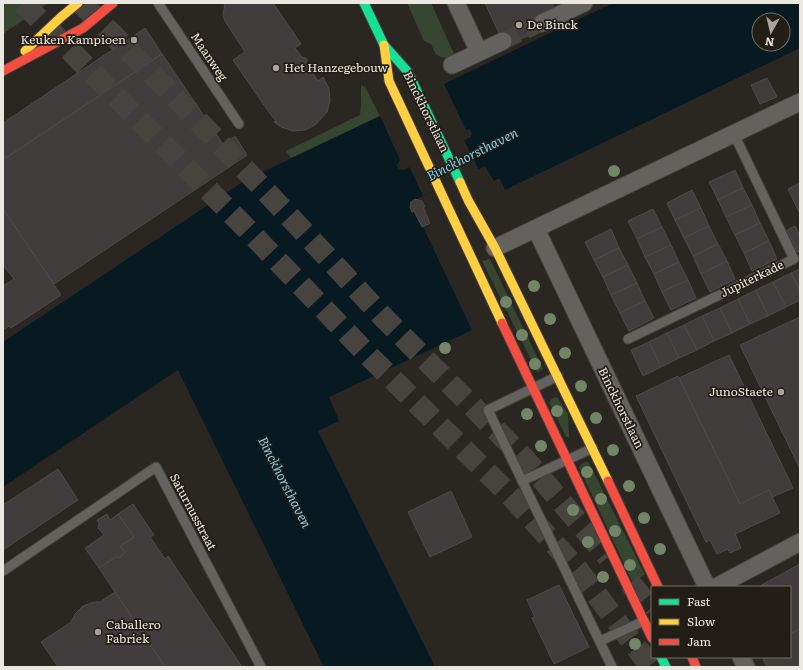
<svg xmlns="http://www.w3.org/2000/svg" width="803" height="670" font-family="Literata,serif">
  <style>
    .green { fill: #374631 }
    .water { fill: #071921; fill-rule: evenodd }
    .pier { fill: #2a2622 }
    .building { fill: #413d3d; stroke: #4f4b4a }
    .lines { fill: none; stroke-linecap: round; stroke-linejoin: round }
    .street-tunnel { stroke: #47433f; stroke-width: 17; stroke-dasharray: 17 8; stroke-linecap: butt }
    .primary-tunnel { stroke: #47433f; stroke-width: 22; stroke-dasharray: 22 11; stroke-linecap: butt }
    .lane-casing { stroke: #45423f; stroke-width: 11 }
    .street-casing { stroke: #45423f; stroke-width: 19 }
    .fast-casing { stroke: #45423f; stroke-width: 11 }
    .slow-casing { stroke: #45423f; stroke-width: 11 }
    .jam-casing { stroke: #45423f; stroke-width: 11 }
    .lane { stroke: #64625e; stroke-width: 9 }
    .street { stroke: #64625e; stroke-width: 17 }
    .fast { stroke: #16e098; stroke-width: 9 }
    .slow { stroke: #ffcf43; stroke-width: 9 }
    .jam { stroke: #f24e42; stroke-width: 9 }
    .tree { fill: #728667 }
    .poi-dot { fill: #a7a39e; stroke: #231e15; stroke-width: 1.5 }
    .labels { text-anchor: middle; stroke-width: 3.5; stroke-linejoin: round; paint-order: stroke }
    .poi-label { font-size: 12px; fill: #ebe7e1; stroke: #231e15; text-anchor: start }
    .street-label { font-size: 12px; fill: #ebe7e1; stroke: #231e15 }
    .water-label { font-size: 13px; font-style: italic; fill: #81c9e9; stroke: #231e15 }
  </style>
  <rect width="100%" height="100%" fill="#2a2622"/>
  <g class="green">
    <path d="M3,3h45l-45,31z"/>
    <path d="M407,3h24l24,53 -8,3 -11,-4 -5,-11 -7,-3z"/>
    <path d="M361,85l4,2 15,29 -89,42 -5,-7 74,-36 1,-12z"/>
    <path d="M490,259l53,110 -6,3 -55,-111z"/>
    <path d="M557,397l11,17 1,23h-3l-17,-35 4,-4z"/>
    <path d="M586,462l3,1 56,112 -13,6 -53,-114 2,-3z"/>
  </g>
  <path class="water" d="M613,3h187v45l-295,142 -5,-11h-3l-3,2 -9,-15 -74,36 -1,5 2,5 2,-1 8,16h1l49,103 -143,67 10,24 -21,10 117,236h-111l-146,-297 -175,117v-145l241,-161 136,-65 20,44 -3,4c0,5 2,5 7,6l67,-33 1,-4 -2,-4 -4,1 -22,-46zM759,20h24v24h-24z"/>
  <path class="pier" d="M464,140l15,30 -56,26 -14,-30z"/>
  <g class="building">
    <path d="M225,3h48l28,41 -6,4 4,5 2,4 5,1 1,3 -1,2 2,3 3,-1 3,3 -2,4 6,9 5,-4 6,12 1,12 -3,11 -12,13 -10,5 -12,1 -12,-4 -7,-5 1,-1 1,2 1,-1 -6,-7 -38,-55 12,-8 -20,-31 -2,-6z"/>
    <path d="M485,3h67l2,4 -16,8 7,13 -40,18z"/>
    <path d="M145,28l17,26 -156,104 -3,-4v-31z"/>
    <path d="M162,54l61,90 12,-8 12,19 -193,129 -51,-75v-55l3,4z"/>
    <path d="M767,78l10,19 -17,7 -9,-19z"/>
    <path d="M735,170l8,18 -25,12 -9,-18z"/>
    <path d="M800,183v31l-12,-25z"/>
    <path d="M743,188l9,17 -26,12 -8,-17z"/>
    <path d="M692,190l9,18 -26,12 -8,-17z"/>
    <path d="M415,199l7,2 3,6h-2l7,16 -8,4 -8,-16 -2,1 -2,-5 1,-5z"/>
    <path d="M752,205l8,18 -25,12 -9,-18z"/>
    <path d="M701,208l8,18 -25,12 -9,-18z"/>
    <path d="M3,209l58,86 -50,33 -2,-2 -6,4v-44l11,-7 -11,-14z"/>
    <path d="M653,209l9,18 -25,12 -9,-18z"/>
    <path d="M760,223l9,18 -25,12 -9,-18z"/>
    <path d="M709,226l9,18 -25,12 -9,-18z"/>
    <path d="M795,226l5,10v15l-3,1 -10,-22z"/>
    <path d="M662,227l9,18 -26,12 -8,-18z"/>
    <path d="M611,229l8,19 -25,12 -9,-18z"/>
    <path d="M769,241l8,18 -25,12 -8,-18z"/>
    <path d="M718,244l9,17 -26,13 -8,-18z"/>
    <path d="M671,245l8,17 -25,12 -9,-17z"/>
    <path d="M619,248l9,17 -25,12 -9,-17z"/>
    <path d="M727,261l8,18 -25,13 -9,-18z"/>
    <path d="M679,262l9,18 -26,12 -8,-18z"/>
    <path d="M628,265l9,18 -26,12 -8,-18z"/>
    <path d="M800,269v22l-9,-18z"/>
    <path d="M791,273l9,18v9l-14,7 -13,-25z"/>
    <path d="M688,280l8,18 -25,12 -9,-18z"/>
    <path d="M773,282l13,25 -18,9 -12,-26z"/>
    <path d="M637,283l8,18 -25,12 -9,-18z"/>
    <path d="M756,290l12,26 -18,8 -12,-25z"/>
    <path d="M738,299l12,25 -18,9 -12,-25z"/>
    <path d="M645,301l9,17 -25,13 -9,-18z"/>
    <path d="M720,308l12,25 -18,8 -12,-25z"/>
    <path d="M702,316l12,25 -17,9 -13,-25z"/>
    <path d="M800,317v152l-60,-124z"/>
    <path d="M684,325l13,25 -18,8 -12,-25z"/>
    <path d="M667,333l12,25 -18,9 -12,-25z"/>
    <path d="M649,342l12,25 -18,9 -12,-26z"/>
    <path d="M729,355l64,133 -21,9 -3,-7 -29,14 -61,-126z"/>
    <path d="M678,376l62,128 29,-14 11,23 -45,21 6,14 -11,5 -2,-4 -11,5 -7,-14 -4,2 -70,-146z"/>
    <path d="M58,469l20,31 -75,50v-45z"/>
    <path d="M451,491l21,46 -42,20 -22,-45z"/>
    <path d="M133,504l21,31 -4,2 15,22 3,-3 74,111h-77l-66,-99 18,-12 2,2 6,-5 -5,-7 14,-9 -16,-23z"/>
    <path d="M107,514l3,6 8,-6 16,23 -14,9 5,7 -6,5 -2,-2 -18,12 -14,-20 19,-13 -6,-7 1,-5 -2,-3z"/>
    <path d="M800,564v65l-10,5v-47h-32z"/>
    <path d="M559,585l30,62 -35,17 -22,-46 3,-1 -8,-17z"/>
    <path d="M115,592l50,75h-107l-17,-25 30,-20 4,-8 8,-8 11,-4h6z"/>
    <path d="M800,629v38h-33l-4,-8 4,-2h23v-23z"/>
  </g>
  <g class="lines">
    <path class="street-tunnel" d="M503,41l39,-18"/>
    <g class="primary-tunnel">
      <path d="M23,3l222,224 125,130 141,139 67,74 73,97"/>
      <path d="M82,4l91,91 88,91 123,132 140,140 84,99"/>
      <path d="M630,583l22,27"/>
    </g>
    <defs>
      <g id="lane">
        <path d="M158,3l81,121"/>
        <path d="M628,339l166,-80 -60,-125"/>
        <path d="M558,376l-70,34 124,257"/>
        <path d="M522,481l71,-33"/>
        <path d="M3,571l153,-104 105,200"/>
        <path d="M600,641l44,-20"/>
      </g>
      <g id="street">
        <path d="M456,3l23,49"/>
        <path d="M542,23l42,-20"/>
        <path d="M452,65l51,-24"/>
        <path d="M536,229l171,358"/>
        <path d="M495,248l305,-146"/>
        <path d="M716,587l84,-45"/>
        <path d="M741,657l5,10"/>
      </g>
      <g id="fast">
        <path d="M364,3l20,42 24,27 52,110"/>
        <path d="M661,657l5,10"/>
      </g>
      <g id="slow">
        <path d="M384,45l5,36 113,242"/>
        <path d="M25,51l36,-34 17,-14"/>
        <path d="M460,182l8,18 27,48 113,233"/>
      </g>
      <g id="jam">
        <path d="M3,71l80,-43 30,-25"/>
        <path d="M502,323l150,315"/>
        <path d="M608,481l50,106"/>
        <path d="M692,657l4,10"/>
      </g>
    </defs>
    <use href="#lane" class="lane-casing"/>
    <use href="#street" class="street-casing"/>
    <use href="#fast" class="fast-casing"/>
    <use href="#slow" class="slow-casing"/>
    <use href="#jam" class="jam-casing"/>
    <use href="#lane" class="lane"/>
    <use href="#street" class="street"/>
    <use href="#fast" class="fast"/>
    <use href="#slow" class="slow"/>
    <use href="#jam" class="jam"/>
  </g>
  <g class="tree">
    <circle cx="614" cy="171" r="6"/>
    <circle cx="534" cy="286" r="6"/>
    <circle cx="506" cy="302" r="6"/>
    <circle cx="550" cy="319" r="6"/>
    <circle cx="522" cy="335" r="6"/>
    <circle cx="445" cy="348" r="6"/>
    <circle cx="565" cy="353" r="6"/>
    <circle cx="535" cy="364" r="6"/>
    <circle cx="581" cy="386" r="6"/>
    <circle cx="557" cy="411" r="6"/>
    <circle cx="527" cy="414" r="6"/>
    <circle cx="596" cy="418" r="6"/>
    <circle cx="541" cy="446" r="6"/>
    <circle cx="613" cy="450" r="6"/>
    <circle cx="587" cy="472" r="6"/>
    <circle cx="629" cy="486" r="6"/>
    <circle cx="601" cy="499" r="6"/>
    <circle cx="573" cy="510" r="6"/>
    <circle cx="644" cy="518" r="6"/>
    <circle cx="615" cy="531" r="6"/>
    <circle cx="588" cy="542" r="6"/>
    <circle cx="660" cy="549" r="6"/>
    <circle cx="630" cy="565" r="6"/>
    <circle cx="603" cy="577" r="6"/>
    <circle cx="635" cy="644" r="6"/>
  </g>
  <g class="poi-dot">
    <circle cx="519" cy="25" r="4"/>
    <circle cx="134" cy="40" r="4"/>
    <circle cx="276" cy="68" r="4"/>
    <circle cx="781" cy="392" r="4"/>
    <circle cx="98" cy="632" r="4"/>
  </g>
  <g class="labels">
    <g class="poi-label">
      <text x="527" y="29">De Binck</text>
      <text x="126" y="44" text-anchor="end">Keuken Kampioen</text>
      <text x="284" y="72">Het Hanzegebouw</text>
      <text x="773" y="396" text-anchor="end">JunoStaete</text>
      <text x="106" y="629">Caballero<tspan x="106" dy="14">Fabriek</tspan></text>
    </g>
    <g class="street-label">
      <text transform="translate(209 57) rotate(56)" y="4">Maanweg</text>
      <text transform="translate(426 112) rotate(64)" y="4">Binckhorstlaan</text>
      <text transform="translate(752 279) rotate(-26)" y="4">Jupiterkade</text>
      <text transform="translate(621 408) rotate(64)" y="4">Binckhorstlaan</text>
      <text transform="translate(193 512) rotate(62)" y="4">Saturnusstraat</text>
    </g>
    <g class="water-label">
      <text transform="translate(472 154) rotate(-27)" y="5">Binckhorsthaven</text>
      <text transform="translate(285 482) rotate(63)" y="5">Binckhorsthaven</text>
    </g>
  </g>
  <rect width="803" height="670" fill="none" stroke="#ebe7e1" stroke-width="8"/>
  <rect x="651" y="586" width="140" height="72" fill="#231e15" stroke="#736e67"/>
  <rect x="659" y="599" width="20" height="6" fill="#16e098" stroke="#736e67"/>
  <text x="687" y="606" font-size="12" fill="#ebe7e1">Fast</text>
  <rect x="659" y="619" width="20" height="6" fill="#ffcf43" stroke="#736e67"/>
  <text x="687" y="626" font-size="12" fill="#ebe7e1">Slow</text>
  <rect x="659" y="639" width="20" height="6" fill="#f24e42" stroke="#736e67"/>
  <text x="687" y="646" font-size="12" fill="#ebe7e1">Jam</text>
  <g transform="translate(771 32) rotate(188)"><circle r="19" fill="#231e15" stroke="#736e67"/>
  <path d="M0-3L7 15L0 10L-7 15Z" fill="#a7a39e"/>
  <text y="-6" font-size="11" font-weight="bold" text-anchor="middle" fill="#ebe7e1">N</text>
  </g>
</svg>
